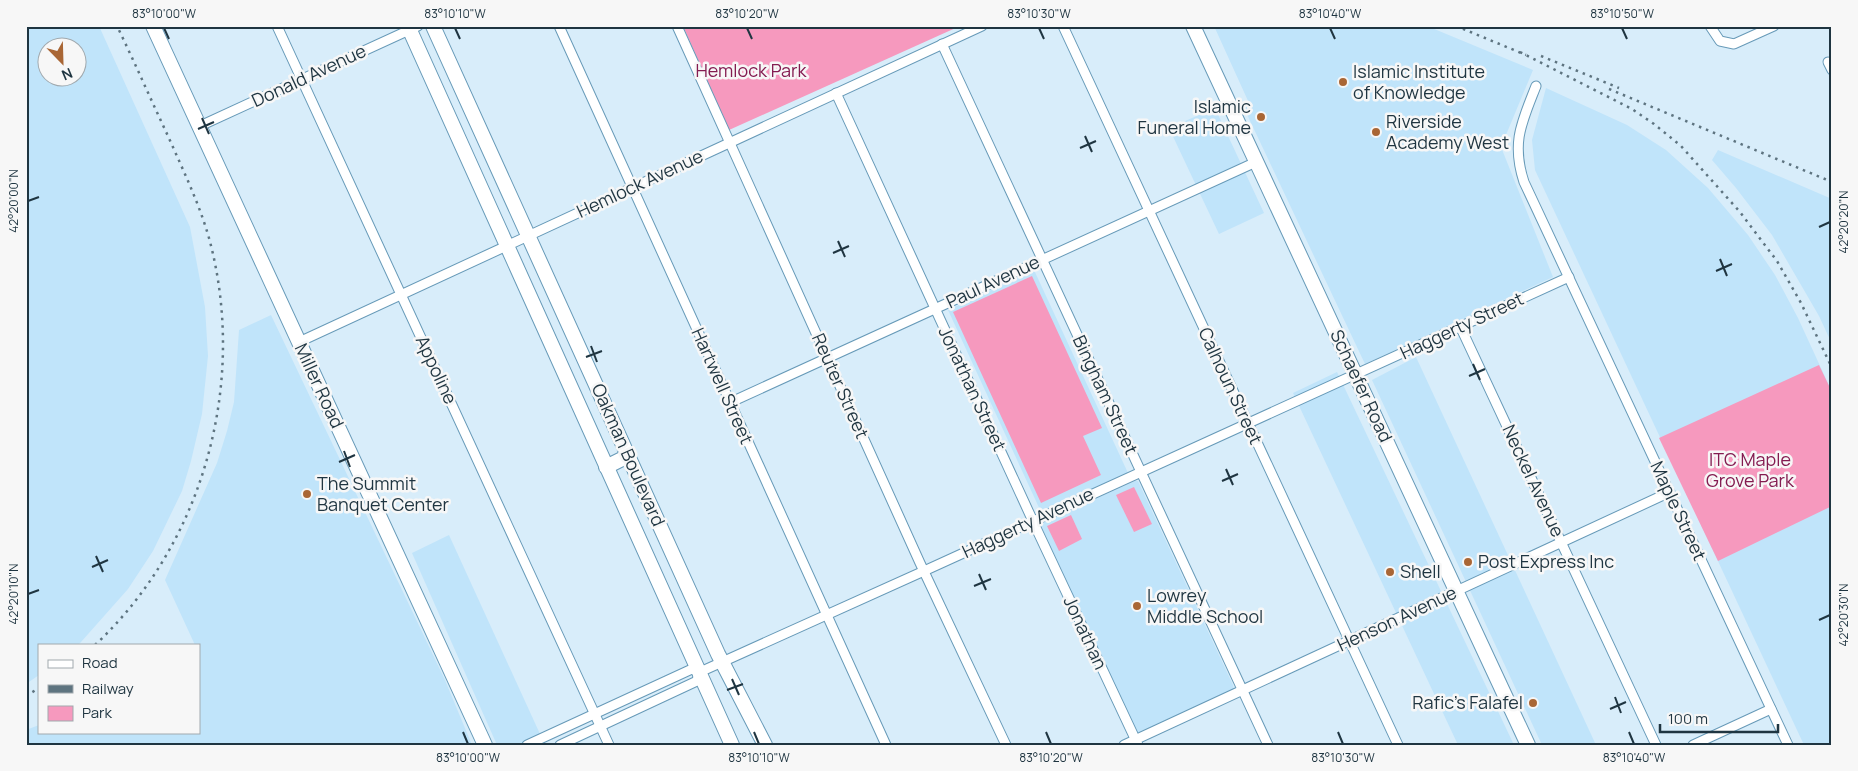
<svg xmlns="http://www.w3.org/2000/svg" width="1858" height="771" font-family="Manrope,sans-serif">
  <style>
    .built { fill: #c0e4fa; fill-rule: evenodd }
    .green { fill: #f699be }
    .lines { fill: none; stroke-linecap: round; stroke-linejoin: round }
    .street-casing { stroke: #679ab8; stroke-width: 11 }
    .secondary-casing { stroke: #679ab8; stroke-width: 16 }
    .street { stroke: #fff; stroke-width: 9 }
    .secondary { stroke: #fff; stroke-width: 14 }
    .rail { stroke: #5e7480; stroke-width: 2.5; stroke-dasharray: 2.5 5; stroke-linecap: butt }
    .ticks { fill: none; stroke: #1f3541; stroke-width: 2 }
    .poi-dot { fill: #a96635; stroke: #f7f7f7; stroke-width: 2 }
    .labels { text-anchor: middle; stroke-width: 5; stroke-linejoin: round; paint-order: stroke }
    .park-label { font-size: 18px; fill: #841c51; stroke: #f7f7f7 }
    .poi-label { font-size: 18px; fill: #1f3541; stroke: #f7f7f7; text-anchor: start }
    .street-label { font-size: 18px; fill: #1f3541; stroke: #f7f7f7 }
    .neatline { fill: none; stroke: #1f3541; stroke-width: 2 }
    .ticks-label { font-size: 12px; text-anchor: middle; fill: #1f3541 }
  </style>
  <rect width="100%" height="100%" fill="#d8edfa"/>
  <g class="built">
    <path d="M26,26h73l91,201 15,80 3,49 -6,58 -11,47 -9,30 -29,60 -25,38 -47,53 -3,3h-39v30l-13,9zM48,48h30v30h-30z"/>
    <path d="M1214,26h213l106,44 -32,77 52,130 -188,87 -122,-258 6,-3z"/>
    <path d="M1546,88l81,37 39,25 42,38 40,47 27,40 23,43 34,74v353h-28l-269,-575 -3,-30z"/>
    <path d="M1215,108l49,105 -45,21 -50,-106z"/>
    <path d="M1718,150l114,49v145l-13,-28 -47,-81 -36,-47 -24,-28z"/>
    <path d="M1034,270l94,203 -87,39 -93,-202z"/>
    <path d="M271,315l174,365 27,65h-446v-15l13,-5v7h160v-87h-4l-30,-65 52,-117 10,-32 7,-29 5,-72z"/>
    <path d="M1416,357l180,388h-54l-170,-365z"/>
    <path d="M1337,372l177,373h-56l-165,-352z"/>
    <path d="M1135,481h3l95,204 1,4 -94,43h-3l-96,-206 1,-3z"/>
    <path d="M449,535l91,199 4,11h-47l-85,-192z"/>
  </g>
  <g class="green">
    <path d="M683,26h277l-231,104z"/>
    <path d="M1032,276l70,152 -19,8 18,39 -60,28 -88,-191z"/>
    <path d="M1819,365l13,27v114l-114,55 -59,-123z"/>
    <path d="M1134,487l18,37 -18,8 -18,-37z"/>
    <path d="M1071,515l11,24 -23,12 -12,-25z"/>
  </g>
  <g class="lines">
    <defs>
      <g id="street">
        <path d="M277,26l332,719"/>
        <path d="M559,26l327,719"/>
        <path d="M677,26l243,537 86,182"/>
        <path d="M1063,26l335,719"/>
        <path d="M1710,26l10,15 14,3 40,-18"/>
        <path d="M942,44l326,701"/>
        <path d="M1828,62l4,8"/>
        <path d="M1536,86c-14,36 -25,56 -12,96l264,563"/>
        <path d="M836,93l201,437 101,215"/>
        <path d="M200,126l218,-100"/>
        <path d="M1460,326l196,419"/>
        <path d="M299,342l683,-316"/>
        <path d="M729,403l527,-241"/>
        <path d="M527,745l165,-76 8,3 224,-101 645,-294"/>
        <path d="M560,745l137,-64 2,-9"/>
        <path d="M1124,745l546,-253"/>
        <path d="M1693,745l78,-36"/>
      </g>
      <g id="secondary">
        <path d="M153,26l332,719"/>
        <path d="M408,26l324,719"/>
        <path d="M433,26l285,628 47,91"/>
        <path d="M1193,26l335,719"/>
        <path d="M606,467l22,-11"/>
      </g>
    </defs>
    <use href="#street" class="street-casing"/>
    <use href="#secondary" class="secondary-casing"/>
    <use href="#street" class="street"/>
    <use href="#secondary" class="secondary"/>
    <g class="rail">
      <path d="M1456,26l70,29"/>
      <path d="M1520,52l112,57 22,15 27,22 59,66 37,49 24,42 31,65"/>
      <path d="M1541,56l78,32"/>
      <path d="M1609,89l223,93"/>
      <path d="M95,645c109,-102 153,-263 114,-407 -10,-35 -26,-68 -41,-102 -17,-36 -33,-73 -51,-110"/>
      <path d="M26,696l13,-8"/>
    </g>
  </g>
  <path class="ticks" d="M164,28l5,11M455,28l5,11M747,28l5,11M1039,28l5,11M1330,28l5,11M1622,28l5,11M202,118l7,16M198,129l16,-7M1085,136l7,16M1080,148l16,-7M28,201l11,-4M1819,227l11,-5M838,241l7,16M833,253l16,-7M1720,259l7,17M1716,271l16,-7M591,346l6,16M586,357l16,-6M1473,364l7,16M1469,376l16,-7M344,451l6,16M339,462l16,-7M1226,469l7,16M1222,481l16,-7M96,556l7,16M92,567l16,-7M979,574l7,16M974,586l17,-7M28,594l11,-4M1819,620l11,-5M732,679l7,16M727,690l16,-6M1615,697l6,16M1610,709l16,-7M463,732l5,12M754,732l5,12M1046,732l5,12M1338,732l5,12M1629,732l5,12"/>
  <g class="poi-dot">
    <circle cx="1343" cy="82" r="5"/>
    <circle cx="1261" cy="117" r="5"/>
    <circle cx="1376" cy="132" r="5"/>
    <circle cx="307" cy="494" r="5"/>
    <circle cx="1468" cy="562" r="5"/>
    <circle cx="1390" cy="572" r="5"/>
    <circle cx="1137" cy="606" r="5"/>
    <circle cx="1533" cy="703" r="5"/>
  </g>
  <g class="labels">
    <g class="park-label">
      <text x="751" y="77">Hemlock Park</text>
      <text x="1750" y="466">ITC Maple<tspan x="1750" dy="21">Grove Park</tspan></text>
    </g>
    <g class="poi-label">
      <text x="1353" y="78">Islamic Institute<tspan x="1353" dy="21">of Knowledge</tspan></text>
      <text x="1251" y="113" text-anchor="end">Islamic<tspan x="1251" dy="21">Funeral Home</tspan></text>
      <text x="1386" y="128">Riverside<tspan x="1386" dy="21">Academy West</tspan></text>
      <text x="317" y="490">The Summit<tspan x="317" dy="21">Banquet Center</tspan></text>
      <text x="1478" y="568">Post Express Inc</text>
      <text x="1400" y="578">Shell</text>
      <text x="1147" y="602">Lowrey<tspan x="1147" dy="21">Middle School</tspan></text>
      <text x="1523" y="709" text-anchor="end">Rafic's Falafel</text>
    </g>
    <g class="street-label">
      <text transform="translate(309 76) rotate(-25)" y="6">Donald Avenue</text>
      <text transform="translate(640 184) rotate(-25)" y="6">Hemlock Avenue</text>
      <text transform="translate(993 282) rotate(-25)" y="6">Paul Avenue</text>
      <text transform="translate(1462 326) rotate(-25)" y="6">Haggerty Street</text>
      <text transform="translate(436 370) rotate(65)" y="6">Appoline</text>
      <text transform="translate(319 386) rotate(65)" y="6">Miller Road</text>
      <text transform="translate(722 386) rotate(66)" y="6">Hartwell Street</text>
      <text transform="translate(840 386) rotate(66)" y="6">Reuter Street</text>
      <text transform="translate(1230 386) rotate(65)" y="6">Calhoun Street</text>
      <text transform="translate(1361 386) rotate(65)" y="6">Schaefer Road</text>
      <text transform="translate(972 389) rotate(65)" y="6">Jonathan Street</text>
      <text transform="translate(1105 395) rotate(65)" y="6">Bingham Street</text>
      <text transform="translate(628 455) rotate(66)" y="6">Oakman Boulevard</text>
      <text transform="translate(1533 481) rotate(65)" y="6">Neckel Avenue</text>
      <text transform="translate(1678 511) rotate(65)" y="6">Maple Street</text>
      <text transform="translate(1028 523) rotate(-25)" y="6">Haggerty Avenue</text>
      <text transform="translate(1397 619) rotate(-25)" y="6">Henson Avenue</text>
      <text transform="translate(1085 633) rotate(65)" y="6">Jonathan</text>
    </g>
  </g>
  <rect width="1858" height="771" fill="none" stroke="#f7f7f7" stroke-width="55"/>
  <rect x="38" y="644" width="162" height="90" fill="#f7f7f7" stroke="#a1a9ae"/>
  <rect x="48" y="660" width="25" height="8" fill="#ffffff" stroke="#a1a9ae"/>
  <text x="82" y="668" font-size="15" fill="#1f3541">Road</text>
  <rect x="48" y="685" width="25" height="8" fill="#5e7480" stroke="#a1a9ae"/>
  <text x="82" y="694" font-size="15" fill="#1f3541">Railway</text>
  <rect x="48" y="706" width="25" height="15" fill="#f699be" stroke="#a1a9ae"/>
  <text x="82" y="718" font-size="15" fill="#1f3541">Park</text>
  <g transform="translate(62 62) rotate(157)"><circle r="24" fill="#f7f7f7" stroke="#a1a9ae"/>
  <path d="M0-4L9 19L0 12L-9 19Z" fill="#a96635"/>
  <text y="-8" font-size="14" font-weight="bold" text-anchor="middle" fill="#1f3541">N</text>
  </g>
  <path d="M1660 724v8h118v-8" fill="none" stroke="#1f3541" stroke-width="2.5"/>
  <text x="1668" y="724" font-size="15" fill="#1f3541" stroke="#f7f7f7" stroke-width="4" paint-order="stroke">100 m</text>
  <rect x="28" y="28" width="1802" height="716" class="neatline"/>
  <g class="ticks-label">
    <text x="164" y="18">83°10'00"W</text>
    <text x="455" y="18">83°10'10"W</text>
    <text x="747" y="18">83°10'20"W</text>
    <text x="1039" y="18">83°10'30"W</text>
    <text x="1330" y="18">83°10'40"W</text>
    <text x="1622" y="18">83°10'50"W</text>
    <text transform="translate(14 201) rotate(-90)" y="4">42°20'00"N</text>
    <text transform="translate(1844 222) rotate(-90)" y="4">42°20'20"N</text>
    <text transform="translate(14 594) rotate(-90)" y="4">42°20'10"N</text>
    <text transform="translate(1844 615) rotate(-90)" y="4">42°20'30"N</text>
    <text x="468" y="762">83°10'00"W</text>
    <text x="759" y="762">83°10'10"W</text>
    <text x="1051" y="762">83°10'20"W</text>
    <text x="1343" y="762">83°10'30"W</text>
    <text x="1634" y="762">83°10'40"W</text>
  </g>
</svg>
